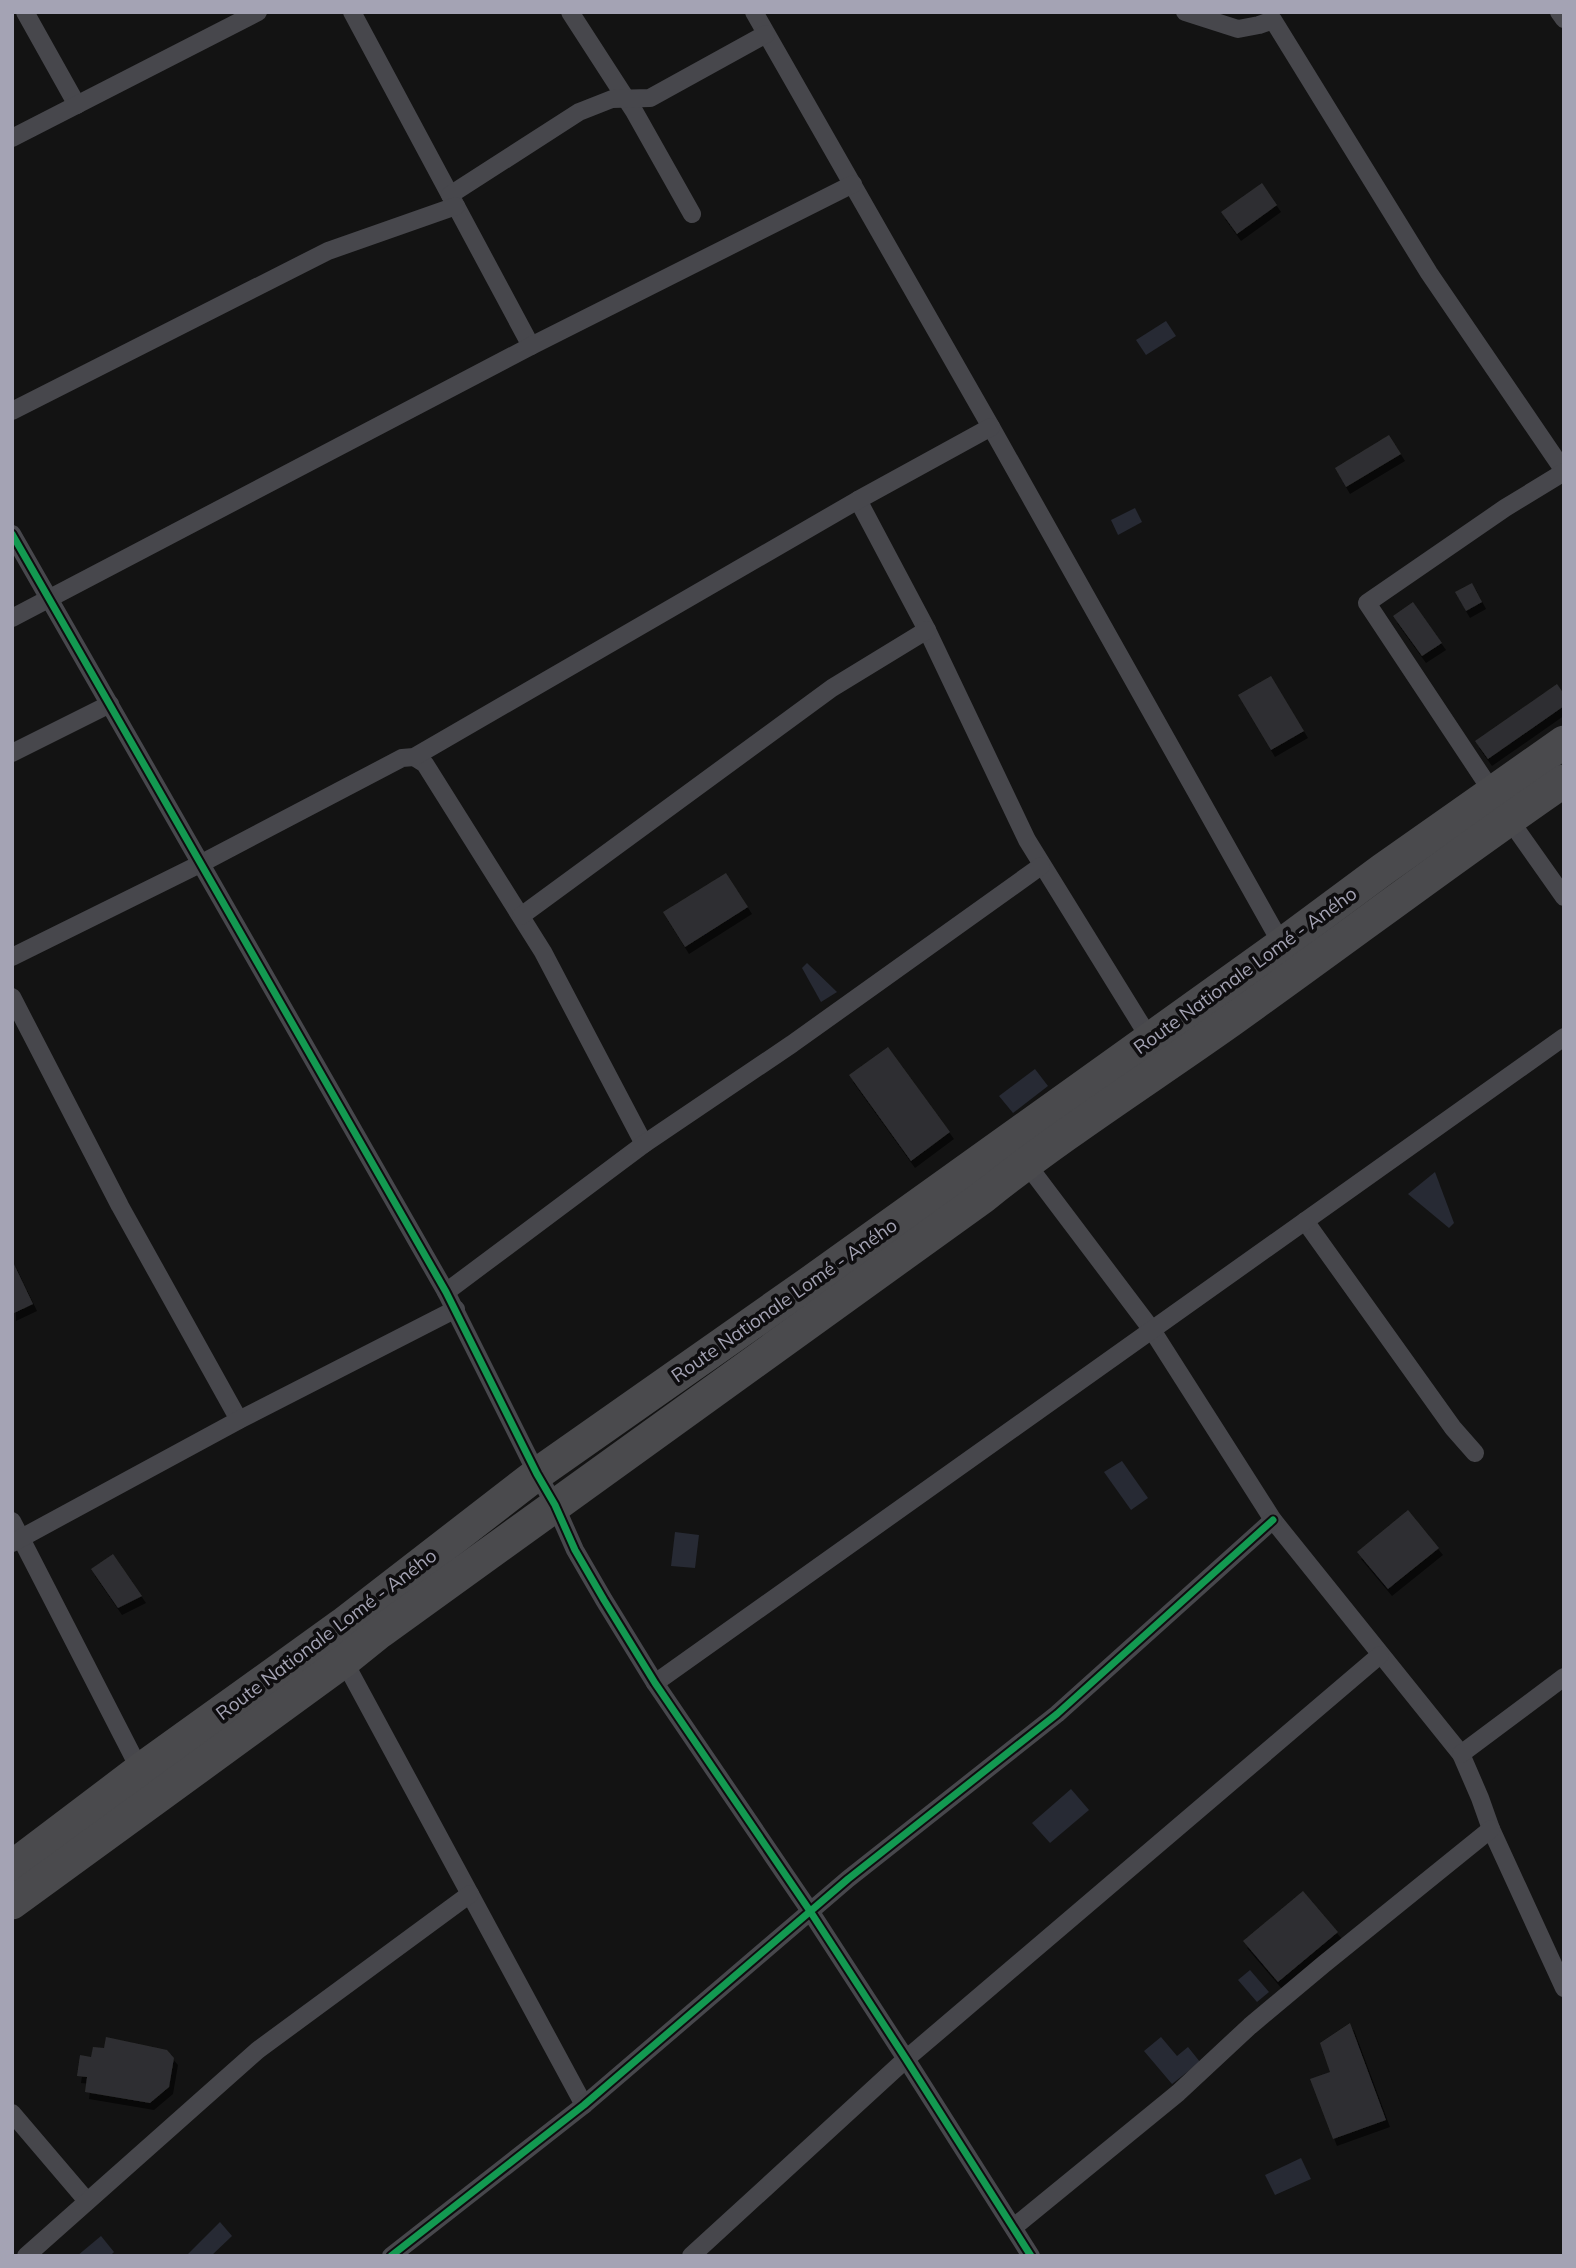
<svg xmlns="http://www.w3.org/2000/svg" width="1576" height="2268" font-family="Mulish,sans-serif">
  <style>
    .water { fill: #272a34 }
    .building { fill: #2f2f31; filter: url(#shadow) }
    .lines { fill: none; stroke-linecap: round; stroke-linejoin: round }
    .street { stroke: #47474c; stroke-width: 18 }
    .highway { stroke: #4a4a4d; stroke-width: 33 }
    .cycleway-casing { stroke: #0e0d0f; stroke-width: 11 }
    .cycleway { stroke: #139951; stroke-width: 7 }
    .labels { text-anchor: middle; stroke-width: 7; stroke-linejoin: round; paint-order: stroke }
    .street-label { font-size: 19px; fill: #a4a3b4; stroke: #0e0d0f }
  </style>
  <defs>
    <filter id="shadow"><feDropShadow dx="4" dy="7" stdDeviation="0" flood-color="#0009"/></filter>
  </defs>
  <rect width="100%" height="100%" fill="#131313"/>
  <g class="water">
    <path d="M1166,321l10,15 -30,19 -10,-15z"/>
    <path d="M1135,508l7,14 -24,13 -7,-15z"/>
    <path d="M807,963l30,29 -16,10 -19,-34z"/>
    <path d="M1035,1069l13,17 -35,27 -14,-17z"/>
    <path d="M1435,1172l19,51 -5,5 -41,-34z"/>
    <path d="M1122,1461l26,37 -17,12 -27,-38z"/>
    <path d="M675,1532l24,3 -4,33 -24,-2z"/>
    <path d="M1071,1789l18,21 -39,33 -18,-20z"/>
    <path d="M1250,1970l19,22 -12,10 -19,-22z"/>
    <path d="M1161,2037l16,19 11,-9 12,15 -28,22 -28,-33z"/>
    <path d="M1301,2158l10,21 -36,16 -10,-20z"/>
    <path d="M220,2222l12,14 -21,20h-25z"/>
    <path d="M101,2236l13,16 -4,4h-33z"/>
  </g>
  <g class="building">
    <path d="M1262,183l15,22 -40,29 -16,-22z"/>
    <path d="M1389,435l12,19 -55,33 -11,-19z"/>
    <path d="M1472,583l10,19 -16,9 -11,-19z"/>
    <path d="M1413,602l29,41 -20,13 -29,-40z"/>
    <path d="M1271,676l33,55 -33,19 -33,-55z"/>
    <path d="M1557,684l7,10v12l-76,53 -13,-18z"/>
    <path d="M726,873l22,34 -63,40 -22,-35z"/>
    <path d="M888,1047l62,85 -39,29 -62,-86z"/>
    <path d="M12,1260l21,44 -21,10z"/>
    <path d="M1408,1510l31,38 -51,41 -31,-37z"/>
    <path d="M113,1554l29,42 -24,12 -27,-39z"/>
    <path d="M1303,1891l35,41 -60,50 -35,-41z"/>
    <path d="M1350,2023l36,97 -53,19 -23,-60 20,-7 -10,-29z"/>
    <path d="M106,2037l61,13 7,8 -5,29 -19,16 -65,-11 2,-15 -10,-1 3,-21 11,2 2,-10 11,1z"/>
  </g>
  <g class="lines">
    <g class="street">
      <path d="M25,12l52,93"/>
      <path d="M352,12l179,334"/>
      <path d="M570,12l64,99 58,103"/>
      <path d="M754,12l237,415 294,523"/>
      <path d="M1185,12l53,17 21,-4 14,-5 156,253 135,198"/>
      <path d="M1559,12l5,7"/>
      <path d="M12,138l246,-126"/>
      <path d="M450,195l129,-83 33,-13 38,-1 116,-64"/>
      <path d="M12,411l316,-160 128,-45"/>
      <path d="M858,500l69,130 100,210 123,199"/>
      <path d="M12,534l434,758 91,182 18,31 20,45 29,50 51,83 155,228 96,148 125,197"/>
      <path d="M12,618l519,-272 322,-162"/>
      <path d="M12,753l98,-49"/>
      <path d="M414,757l11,7 118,188 101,192"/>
      <path d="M1493,793l-126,-190 138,-95 59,-36"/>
      <path d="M1509,819l55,78"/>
      <path d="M521,916l311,-228 95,-58"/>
      <path d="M12,957l190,-94 200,-105 12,-1 444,-257 133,-73"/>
      <path d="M12,997l108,209 119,214"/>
      <path d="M1026,1163l126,167 121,190 188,234 19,44 11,31 73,159"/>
      <path d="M1305,1221l148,207 22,25"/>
      <path d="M446,1292l198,-148 148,-100 249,-178"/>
      <path d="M12,1521l128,249"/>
      <path d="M12,1543l227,-123 217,-111"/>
      <path d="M344,1661l240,444"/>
      <path d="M655,1683l909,-646"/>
      <path d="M1461,1754l103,-77"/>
      <path d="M12,2113l75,88"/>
      <path d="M1014,2227l164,-134 72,-67 74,-62 167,-135"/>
      <path d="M26,2256l232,-206 212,-156"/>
      <path d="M391,2256l193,-151 264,-226 209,-165 216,-194"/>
      <path d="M691,2256l215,-197 474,-404"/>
    </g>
    <g class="highway">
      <path d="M12,1867l128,-97 203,-146 194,-150 272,-191 472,-338 101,-75 182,-128"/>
      <path d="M12,1903l332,-242 36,-29 603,-435c80,-64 167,-119 250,-178 111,-79 219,-161 331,-238"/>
    </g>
    <defs>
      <g id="cycleway">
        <path d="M12,534l434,758 91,182 18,31 20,45 29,50 51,83 155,228 96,148 125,197"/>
        <path d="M391,2256l193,-151 264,-226 209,-165 216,-194"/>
      </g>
    </defs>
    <use href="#cycleway" class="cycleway-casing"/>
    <use href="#cycleway" class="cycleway"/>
  </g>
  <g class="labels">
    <g class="street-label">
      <text transform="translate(1245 970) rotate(-36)" y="7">Route Nationale Lomé - Aného</text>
      <text transform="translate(784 1300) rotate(-35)" y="7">Route Nationale Lomé - Aného</text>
      <text transform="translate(326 1634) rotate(-37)" y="7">Route Nationale Lomé - Aného</text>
    </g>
  </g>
  <rect width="1576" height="2268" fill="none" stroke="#a4a3b4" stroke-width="28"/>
</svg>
